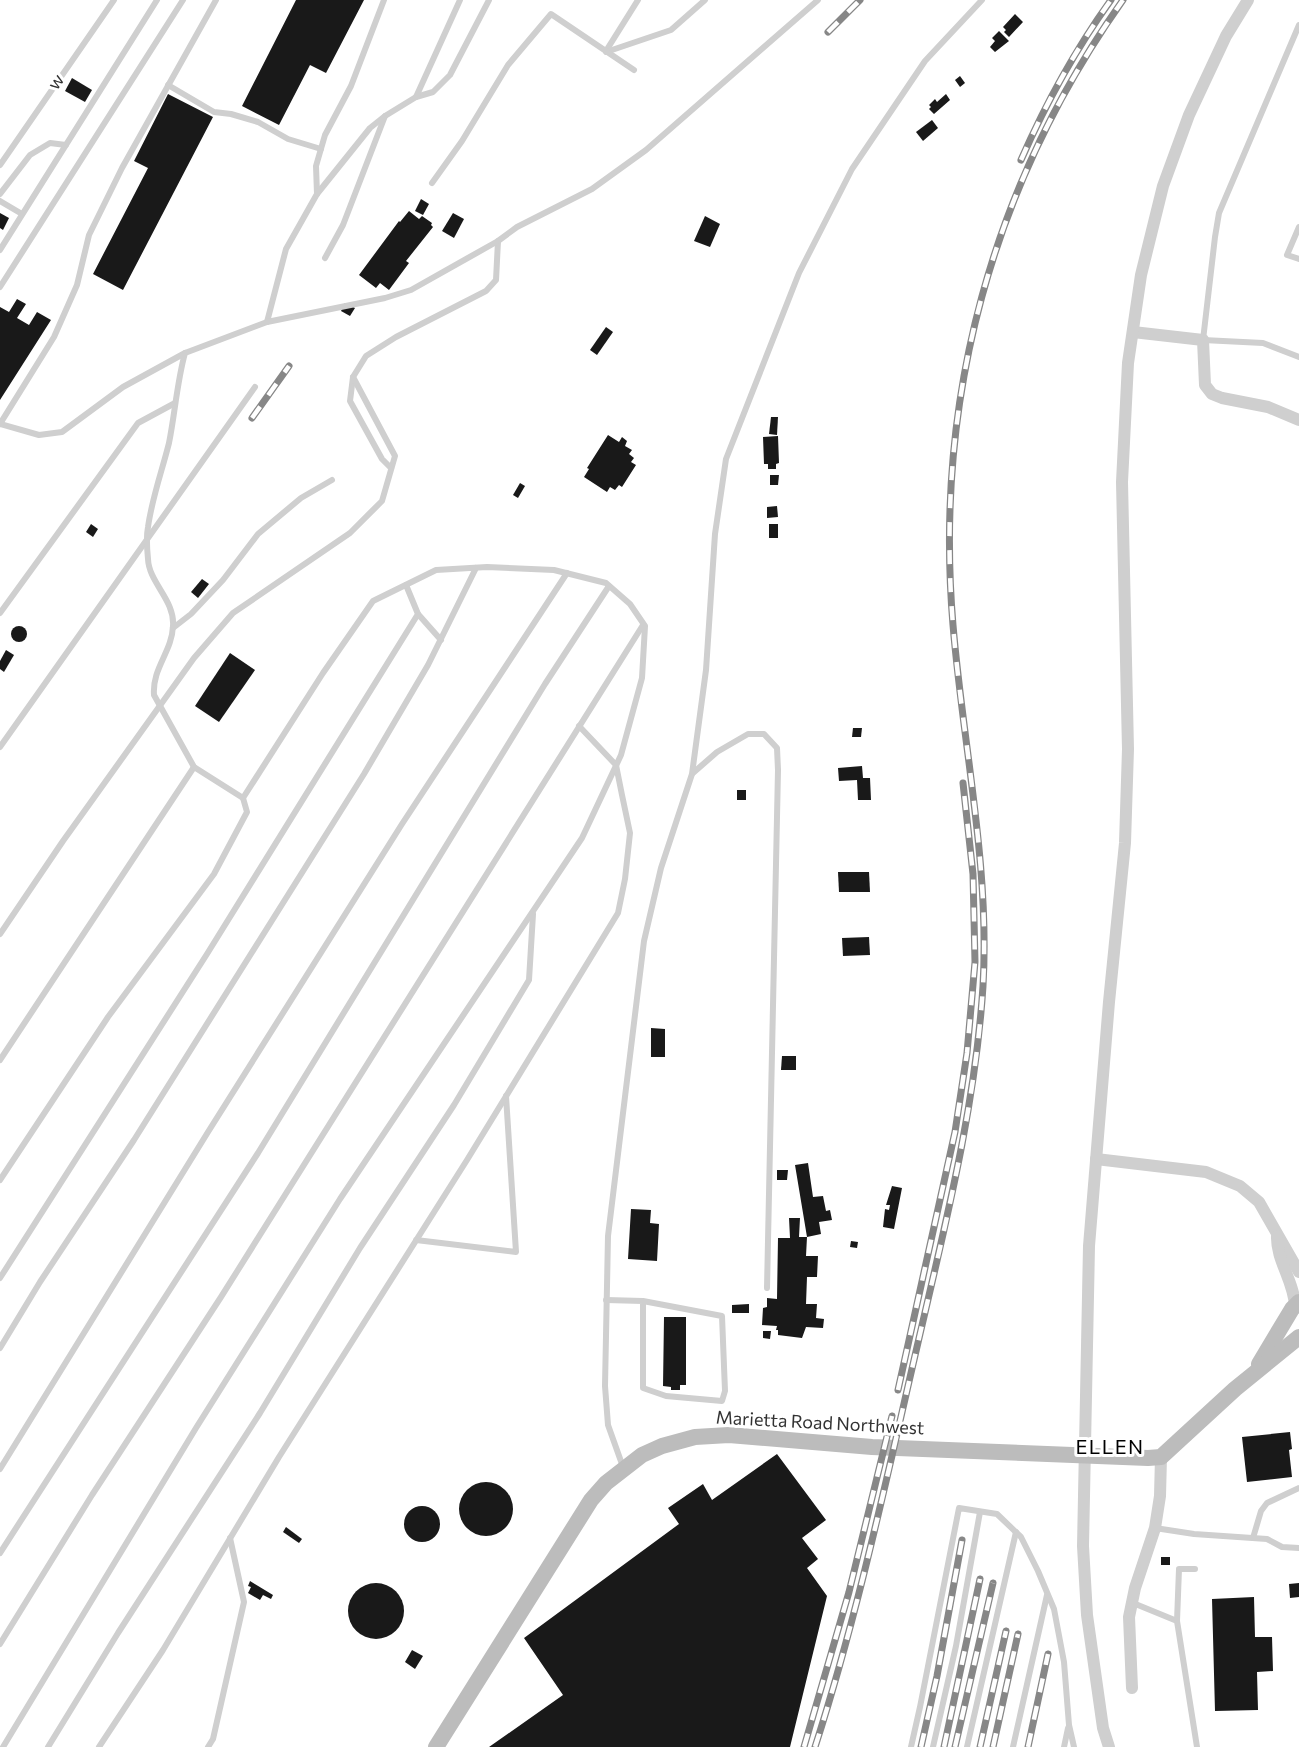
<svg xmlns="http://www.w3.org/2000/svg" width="1299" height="1747" font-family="Commissioner,sans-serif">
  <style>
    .building { fill: #191919 }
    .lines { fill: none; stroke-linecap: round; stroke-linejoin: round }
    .lane { stroke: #cfcfcf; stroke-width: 6 }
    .street { stroke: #cfcfcf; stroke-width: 12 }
    .secondary { stroke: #bcbcbc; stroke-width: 16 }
    .rail-casing { stroke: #878787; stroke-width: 7 }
    .rail { stroke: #fff; stroke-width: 4.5; stroke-dasharray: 14; stroke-linecap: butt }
    .labels { text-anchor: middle; stroke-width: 6; stroke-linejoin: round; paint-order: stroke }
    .street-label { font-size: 18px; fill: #323232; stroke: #fff }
    .neighbourhood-label { font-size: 20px; letter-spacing: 1.5px; fill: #000; stroke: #fff }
  </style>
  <rect width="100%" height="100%" fill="#fff"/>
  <g class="building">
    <path d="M296,0h68l-38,73 -16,-8 -31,60 -37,-19z"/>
    <path d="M1015,14l8,8 -14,15 -5,-5 2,-2 -3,-3z"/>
    <path d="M999,31l10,10 -14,11 -5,-5 5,-6 -3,-3z"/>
    <path d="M960,76l5,7 -5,4 -5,-7z"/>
    <path d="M72,78l20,12 -7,12 -20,-11z"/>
    <path d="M168,94l45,23 -90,173 -30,-16 55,-106 -14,-7z"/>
    <path d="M946,94l4,6 -16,14 -5,-5 2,-2 -2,-2 6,-6 2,3z"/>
    <path d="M932,120l6,8 -15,13 -7,-9z"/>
    <path d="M421,199l8,5 -6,11 -8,-4z"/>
    <path d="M409,211l10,8 3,-3 10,7 -1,2 2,2 -27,34 3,2 -20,27 -9,-7 -4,5 -17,-13 40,-54 1,1z"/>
    <path d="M0,213l9,5 -6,12 -3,-2z"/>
    <path d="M453,213l11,6 -10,19 -12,-7z"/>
    <path d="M705,216l15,8 -10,23 -16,-6z"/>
    <path d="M17,299l9,5 -9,14 12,7 8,-13 14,8 -51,80v-93l9,5z"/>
    <path d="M345,303l10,5 -5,8 -9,-5z"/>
    <path d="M606,327l7,5 -16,23 -7,-5z"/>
    <path d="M771,417h7l-1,18 -8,-1z"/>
    <path d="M608,435l11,7 3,-5 5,4 -2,5 7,4 -3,4 5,4 -3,4 5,3 -14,22 -3,-2 -4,5 -5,-3 -3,5 -23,-15 5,-8 -2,-1z"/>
    <path d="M778,436l1,27 -3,1v5h-8v-5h-4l-1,-27z"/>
    <path d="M770,475h9l-1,10h-8z"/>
    <path d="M520,483l5,3 -7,12 -5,-3z"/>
    <path d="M777,506l1,11 -11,1v-11z"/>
    <path d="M91,524l7,5 -5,8 -7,-5z"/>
    <rect x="769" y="524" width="9" height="14"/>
    <path d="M202,579l7,5 -11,14 -7,-6z"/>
    <circle cx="19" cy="634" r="8"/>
    <path d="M6,650l8,5 -10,17 -4,-3v-8z"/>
    <path d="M230,653l25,17 -36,52 -24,-16z"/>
    <path d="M853,728h9l-1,9h-9z"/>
    <path d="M862,766l1,12h7l1,22h-13l-1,-20 -18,1 -1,-13z"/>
    <rect x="737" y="790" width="9" height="10"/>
    <path d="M838,872h31l1,20h-31z"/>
    <path d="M869,937l1,18 -27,1 -1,-18z"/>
    <path d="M651,1028l14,1v28h-14z"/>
    <path d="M782,1056h14v14h-15z"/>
    <path d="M808,1163l5,34 10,-1 3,15 4,-1 2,10 -13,2 2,12 -14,3 -12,-72z"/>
    <path d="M777,1170h11l-1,10h-10z"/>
    <path d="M892,1186l10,2 -8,41 -11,-2 2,-18 4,1 1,-5h-4z"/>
    <path d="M631,1209l20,1 -1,13 9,1 -2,37 -29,-2z"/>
    <path d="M789,1218h11l-1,19h8l-1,19h12l-1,21h-10l-1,27h11l-1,14 8,1 -1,9 -17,-1 -4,11 -24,-3v-5h-2l1,-4 -15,-1 1,-17 4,-1v-9l10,1 1,-61h12z"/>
    <path d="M851,1241l7,1 -1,6 -7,-1z"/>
    <path d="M749,1304v9h-17v-8z"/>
    <path d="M664,1317h22v68h-6v5h-9v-3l-8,-1z"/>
    <path d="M763,1331h8l-1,8 -7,-1z"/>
    <path d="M1290,1432l2,17 -3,1 3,27 -45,5 -5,-45z"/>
    <path d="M777,1454l49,66 -24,18 16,21 -11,9 20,28 -37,151h-301l74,-52 -39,-57 155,-114 -11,-16 35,-24 9,16z"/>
    <circle cx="486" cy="1509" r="27"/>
    <circle cx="422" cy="1524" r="18"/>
    <path d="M286,1527l16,12 -3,4 -16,-11z"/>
    <rect x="1161" y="1557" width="9" height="8"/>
    <path d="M250,1581l23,14 -2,4 -8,-4 -3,5 -12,-7 3,-6 -3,-1z"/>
    <path d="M1299,1583v14l-9,1 -1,-14z"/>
    <circle cx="376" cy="1611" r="28"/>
    <path d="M1254,1597l1,40h17l1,34 -16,1 1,38 -43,1 -3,-112z"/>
    <path d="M412,1650l11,6 -8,13 -10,-7z"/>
  </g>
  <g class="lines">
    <g class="lane">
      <path d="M1299,25l-80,188 -4,24 -12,103 60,3 36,14"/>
      <path d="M606,51l32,-51"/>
      <path d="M606,52l65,-22 34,-30"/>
      <path d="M168,85l46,27 17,2 27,8 30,17 33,10"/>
      <path d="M416,97l17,-5 17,-17 39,-75"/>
      <path d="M0,165l114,-165"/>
      <path d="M432,183l30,-42 46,-76 43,-51 83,56"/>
      <path d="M0,194l30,-39 20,-12 16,2"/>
      <path d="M317,194l-1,-28 9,-31 26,-49 33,-86"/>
      <path d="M0,201l22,13"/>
      <path d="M1299,227l-12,28 12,4"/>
      <path d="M0,250l157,-250"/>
      <path d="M325,258l18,-33 42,-109"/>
      <path d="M0,287l183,-287"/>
      <path d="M267,322l19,-73 31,-55 53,-66 15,-12 31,-19 44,-97"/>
      <path d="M0,424l54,-87 23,-52 12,-50 33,-67 94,-168"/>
      <path d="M0,424l39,11 23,-3 61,-45 62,-34"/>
      <path d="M391,468l-9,-9 -32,-58 3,-24 13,-21 30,-19 90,-46 10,-11 2,-39"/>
      <path d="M0,613l138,-190 37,-20"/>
      <path d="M418,614l23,26"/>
      <path d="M173,628l18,-14 32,-34 35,-46 43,-36 31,-18"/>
      <path d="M0,747l255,-360"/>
      <path d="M693,773l24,-21 31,-18h16l13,14 1,22 -11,518"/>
      <path d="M0,934l63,-93 131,-183 39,-45 117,-80 32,-32 13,-45 -42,-79"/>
      <path d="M0,1060l194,-293"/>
      <path d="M0,1180l108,-163 106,-143 33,-62 -4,-14"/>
      <path d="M416,1240l100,12 -10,-156"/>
      <path d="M0,1278l207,-324 211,-340 -12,-29"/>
      <path d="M606,1300l37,1v87l23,8 56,5 3,-10 -3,-75 -79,-15"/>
      <path d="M0,1348l40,-66 94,-142 230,-366 64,-109 48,-97"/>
      <path d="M623,1467l-15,-42 -3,-39 3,-150 36,-295 17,-73 31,-94 14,-104 9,-136 11,-75 73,-186 53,-104 73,-108 57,-61"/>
      <path d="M0,1469l208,-337 194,-308 165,-251"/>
      <path d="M1155,1528l39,6 73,5 15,8 17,1"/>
      <path d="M1253,1538l8,-27 6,-8 32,-15"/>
      <path d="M0,1553l258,-400 287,-469 64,-98"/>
      <path d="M1133,1603l44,18 20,126"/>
      <path d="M1177,1621l2,-52h16"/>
      <path d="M0,1644l92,-149 129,-198 422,-672"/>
      <path d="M3,1747l193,-319 144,-229 242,-361 39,-83 21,-77 3,-52 -15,-22 -24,-21 -52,-13 -67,-3 -51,3 -63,31 -50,72 -80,125 -49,-31 -40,-72c-2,-27 18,-43 19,-69 2,-26 -24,-43 -25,-67 -1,-10 -2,-22 0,-32 4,-29 14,-56 21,-84 6,-30 8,-61 16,-90l82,-31 118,-24 26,-8 87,-49 19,-14 75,-38 54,-39 172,-150"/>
      <path d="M48,1747l70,-114 142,-220 100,-165 94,-143 75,-125 4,-66"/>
      <path d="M99,1747l64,-97 116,-193 188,-297 151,-247 7,-34 5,-46 -8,-38 -6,-30 -37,-39"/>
      <path d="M208,1747l5,-8 31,-137 -14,-64"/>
      <path d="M911,1747l9,-40 39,-199 38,6 24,23 17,34 16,38 10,53 5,63 5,22"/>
      <path d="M933,1747l23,-101 24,-134"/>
      <path d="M967,1747l49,-215"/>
      <path d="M1013,1747l34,-152"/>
      <path d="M1064,1747l4,-19"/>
    </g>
    <g class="street">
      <path d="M1133,332l70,8 2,45 7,9 10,4 46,9 31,13"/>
      <path d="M1096,1159l110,13 34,14 19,16 40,70"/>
      <path d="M1277,1236c-1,24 17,45 18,70"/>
      <path d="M1132,1688l-3,-71 6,-29 20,-60 5,-32 1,-39"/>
      <path d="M1109,1747l-6,-19 -16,-113 -4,-69 6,-300 20,-244 16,-159 3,-94 -6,-267 6,-119 13,-88 22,-89 26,-71 37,-79 22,-36"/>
    </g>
    <g class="secondary">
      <path d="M1259,1364l33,-55 7,-7"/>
      <path d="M436,1747l155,-247 15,-17 36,-28 20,-9 33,-9 34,-2 143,12 276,11 13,-1 74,-68 64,-52"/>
    </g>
    <defs>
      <g id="rail">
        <path d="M828,32l32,-32"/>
        <path d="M1021,160c25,-57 54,-110 90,-160"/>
        <path d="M252,418l37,-52"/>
        <path d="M898,1390l57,-258 12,-79 8,-91 -2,-88 -10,-91"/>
        <path d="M804,1747l45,-155 43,-176"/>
        <path d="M815,1747c41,-127 69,-257 99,-387 28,-123 61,-247 69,-374 7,-121 -20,-240 -30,-361 -19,-226 39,-440 170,-625"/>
        <path d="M921,1747l16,-71 25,-136"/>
        <path d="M944,1747l36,-168"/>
        <path d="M955,1747l38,-164"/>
        <path d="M980,1747l26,-116"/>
        <path d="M993,1747l25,-113"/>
        <path d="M1028,1747l20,-93"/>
      </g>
    </defs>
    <use href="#rail" class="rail-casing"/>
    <use href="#rail" class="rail"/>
  </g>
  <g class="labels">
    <g class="street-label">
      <text transform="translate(56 82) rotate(-55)" y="6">w</text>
      <text transform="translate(820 1423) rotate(3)" y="6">Marietta Road Northwest</text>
    </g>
    <g class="neighbourhood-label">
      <text x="1110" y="1454">ELLEN</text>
    </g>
  </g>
</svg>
